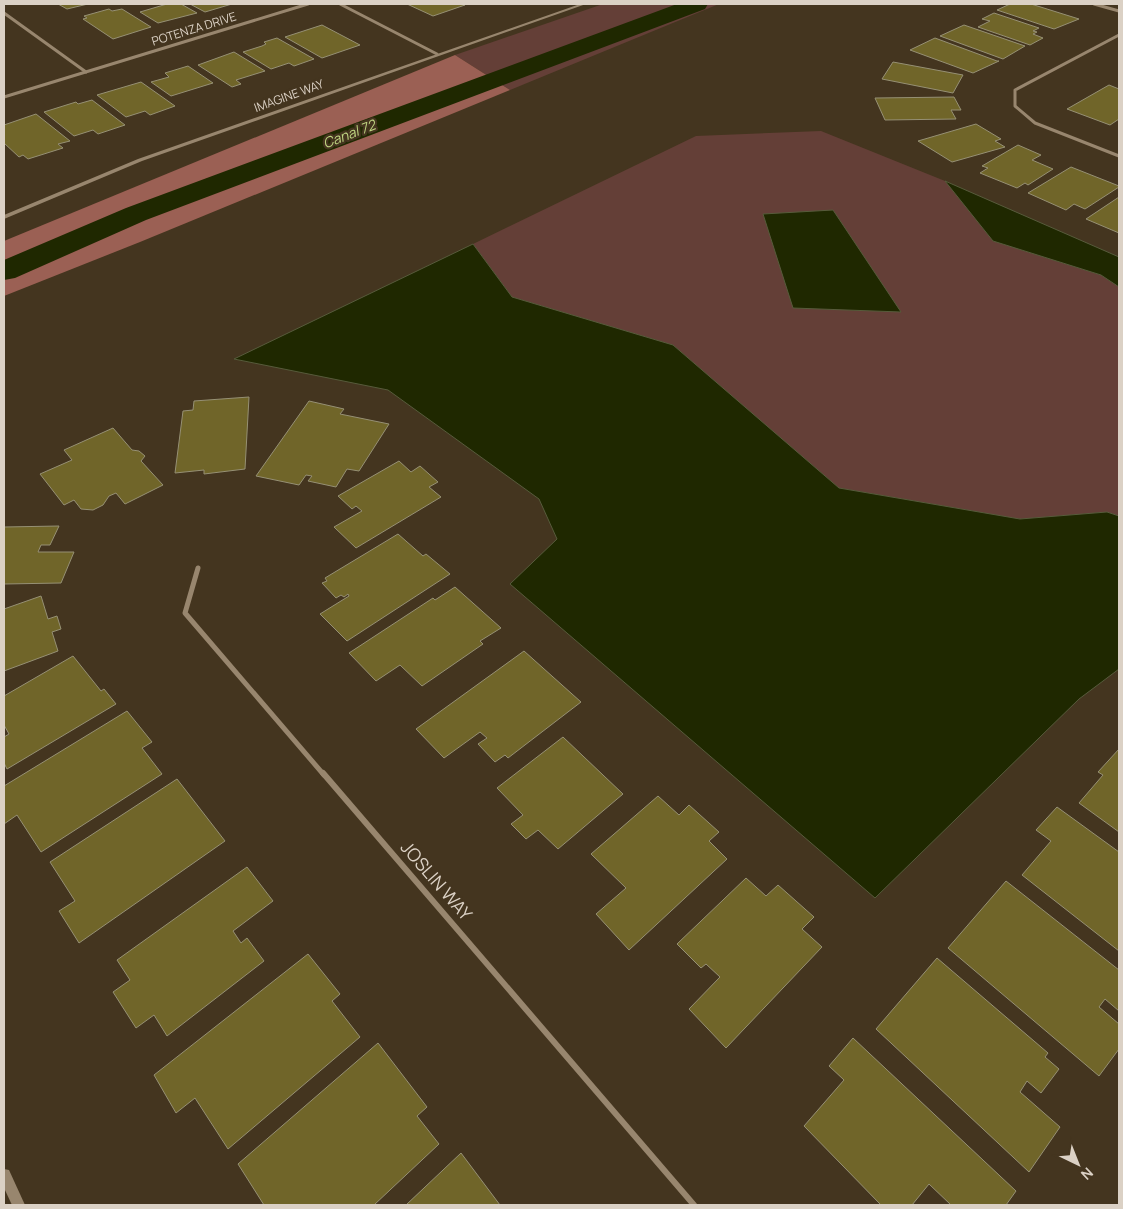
<svg xmlns="http://www.w3.org/2000/svg" width="1123" height="1209" font-family="Manrope,sans-serif">
  <style>
    .green { fill: #643f37 }
    .forest { fill: #9b6054 }
    .water { fill: #1f2800; stroke: #575b3b }
    .lines { fill: none; stroke-linecap: round; stroke-linejoin: round }
    .canal { fill: #1f2800; fill-rule: evenodd }
    .building { fill: #706529; stroke: #969074 }
    .minor-far2 { stroke: #98866e; stroke-width: 3 }
    .minor-far1 { stroke: #98866e; stroke-width: 5 }
    .minor { stroke: #98866e; stroke-width: 6 }
    .tertiary { fill: #98866e; fill-rule: evenodd }
    .labels { text-anchor: middle; stroke-width: 4.5; stroke-linejoin: round; paint-order: stroke }
    .far-street-label { font-size: 12px; fill: #dbd1c5; stroke: #44351f }
    .far-water-label { font-size: 14px; font-style: italic; fill: #c0d682; stroke: #44351f }
    .near-street-label { font-size: 18px; fill: #dbd1c5; stroke: #44351f }
  </style>
  <rect width="100%" height="100%" fill="#44351f"/>
  <g class="green">
    <path d="M603,4h116l-209,86 -55,-35z"/>
    <path d="M821,131l124,50 48,60 108,34 18,12v229l-12,-4 -87,7 -181,-31 -166,-143 -161,-48 -39,-53 223,-108z"/>
  </g>
  <path class="forest" d="M455,55l55,35 -370,152 -136,54v-55z"/>
  <g class="water">
    <path d="M945,181l174,76v30l-18,-12 -108,-34z"/>
    <path d="M833,210l68,102 -108,-4 -30,-94z"/>
    <path d="M473,244l39,53 161,48 166,143 181,31 87,-7 12,4v153l-40,30 -204,199 -365,-314 47,-45 -18,-40 -151,-109 -154,-31z"/>
  </g>
  <g class="lines">
    <path class="canal" d="M677,4h31l-3,5 -559,211 -131,58 -11,2v-20l122,-52z"/>
  </g>
  <g class="building">
    <path d="M58,4h30l-21,5z"/>
    <path d="M167,4h14l16,9 -39,10 -18,-11z"/>
    <path d="M190,4h42l-27,8z"/>
    <path d="M407,4h54l4,1 -32,11z"/>
    <path d="M1010,4h21l48,15 -25,10 -57,-19z"/>
    <path d="M109,9l3,2 10,-2 29,18 -38,12 -30,-20 4,-1 -3,-2z"/>
    <path d="M994,13l45,15 -6,3 4,1 -4,2 10,4 -13,7 -52,-18 12,-6 -8,-2z"/>
    <path d="M322,25l38,20 -38,13 -37,-21z"/>
    <path d="M964,25l61,21 -22,13 -63,-23z"/>
    <path d="M277,38l37,21 -20,7 -5,-3 -18,6 -28,-17 19,-6 4,-2 -2,-2z"/>
    <path d="M935,38l62,23h2l-26,12 -63,-23z"/>
    <path d="M234,52l31,19 -29,9 5,4 -9,3 -34,-22z"/>
    <path d="M893,62l70,13 -10,18 -71,-14z"/>
    <path d="M188,66l25,17 -42,13 -20,-14 18,-5 -4,-4z"/>
    <path d="M141,82l34,24 -25,9 -5,-4 -19,6 -29,-22z"/>
    <path d="M1109,85l10,4v30l-9,6 -43,-16z"/>
    <path d="M954,97l7,13h-10l5,9 -71,1 -10,-22z"/>
    <path d="M92,100l33,25 -27,9 -5,-4 -19,6 -30,-24 32,-10 2,2z"/>
    <path d="M36,114l34,27 -12,3 5,4 -35,11 -5,-4 -4,2 -15,-14v-18z"/>
    <path d="M976,124l25,15 -6,2 10,6 -53,15 -34,-21z"/>
    <path d="M1018,145l23,10 -9,5 21,9 -25,16 -3,-2 -8,5 -37,-15 8,-5 -6,-2z"/>
    <path d="M1071,167l48,19v1l-34,22 -11,-5 -8,6 -38,-17z"/>
    <path d="M1119,197v36l-33,-14z"/>
    <path d="M249,397l-4,72 -41,5v-4l-29,3 8,-62 10,-1 1,-9z"/>
    <path d="M309,401l35,8 -4,5 49,10 -30,47 -12,-2 -11,18 -28,-6 4,-5 -6,-1 -7,10 -43,-9z"/>
    <path d="M113,428l19,22 7,1 6,5 -4,5 22,24 -38,19 -9,-11 -7,3 -6,9 -10,5 -12,-1 -7,-9 -10,5 -24,-31 32,-14 -8,-10z"/>
    <path d="M399,461l12,11 9,-6 18,16 -9,5 12,10 -85,51 -22,-21 28,-16 -6,-5 -4,3 -14,-13z"/>
    <path d="M59,526l-9,19h-9l-3,7h36l-13,31 -57,1v-57z"/>
    <path d="M398,534l25,22 3,-2 24,20 -103,67 -27,-27 29,-18 -1,-2 -4,3 -3,-2 -5,3 -14,-15 5,-2 -2,-3z"/>
    <path d="M455,587l46,41 -21,13 3,3 -61,42 -22,-21 -24,16 -27,-28 84,-55 2,2z"/>
    <path d="M41,596l7,23 9,-3 4,13 -9,3 6,19 -54,20v-62z"/>
    <path d="M524,651l57,51 -73,56 -3,-3 -10,7 -17,-18 9,-6 -7,-6 -36,26 -28,-29z"/>
    <path d="M73,656l28,35 3,-2 12,15 -109,65 -3,-6v-26l5,-3 -5,-9v-29z"/>
    <path d="M127,711l25,31 -10,6 20,26 -121,78 -24,-37 -13,9v-38z"/>
    <path d="M563,737l60,57 -65,55 -20,-19 -12,9 -15,-15 12,-9 -26,-27z"/>
    <path d="M1119,749v83l-40,-29 24,-28 -5,-3z"/>
    <path d="M177,779l48,62 -146,102 -20,-32 16,-10 -25,-39z"/>
    <path d="M658,796l21,19 10,-10 30,27 -10,9 18,18 -98,91 -33,-36 30,-26 -35,-34z"/>
    <path d="M1057,807l62,45v99l-97,-76 29,-34 -15,-11z"/>
    <path d="M247,867l26,34 -40,30 8,12 6,-5 17,23 -97,75 -13,-21 -18,13 -23,-36 17,-12 -13,-20z"/>
    <path d="M746,878l20,18 12,-11 36,32 -12,12 20,18 -96,101 -37,-39 31,-32 -14,-13 -5,4 -24,-24z"/>
    <path d="M1006,881l113,89v41l-14,-12 -6,8 20,17v25l-20,27 -151,-128z"/>
    <path d="M308,954l32,40 -8,7 28,36 -132,112 -33,-51 -19,15 -22,-38z"/>
    <path d="M937,958l111,95 -3,4 14,12 -18,24 -14,-12 -7,11 40,35 -31,45 -153,-143z"/>
    <path d="M853,1038l163,153 -10,14h-55l-22,-21 -17,21h-31l-77,-79 40,-46 -15,-14z"/>
    <path d="M378,1043l49,64 -10,9 22,28 -65,61h-110l-26,-41z"/>
    <path d="M461,1153l39,52h-94z"/>
  </g>
  <g class="lines">
    <g class="minor-far2">
      <path d="M340,4l97,50"/>
      <path d="M1094,4l25,7"/>
      <path d="M4,13l82,59"/>
      <path d="M1119,35l-104,55v16l20,17 84,33"/>
      <path d="M4,97l304,-93"/>
    </g>
    <path class="minor-far1" d="M198,568l-13,45 139,162"/>
    <path class="minor" d="M323,773l371,432"/>
    <g class="tertiary">
      <path d="M580,4h6l-444,157 -138,58v-4l134,-56z"/>
      <path d="M4,1169l5,1 16,35h-13l-8,-17z"/>
    </g>
  </g>
  <g class="labels">
    <g class="far-street-label">
      <text transform="translate(194 29) rotate(-17)" y="4">POTENZA DRIVE</text>
      <text transform="translate(289 96) rotate(-20)" y="4">IMAGINE WAY</text>
    </g>
    <g class="far-water-label">
      <text transform="translate(349 134) rotate(-21)" y="5">Canal 72</text>
    </g>
    <g class="near-street-label">
      <text transform="translate(436 881) rotate(49)" y="6">JOSLIN WAY</text>
    </g>
  </g>
  <rect width="1123" height="1209" fill="none" stroke="#dbd1c5" stroke-width="10"/>
  <g transform="translate(1078 1164) rotate(137)" stroke="#44351f" stroke-width="4" paint-order="stroke">
  <path d="M0-4L9 19L0 12L-9 19Z" fill="#dbd1c5"/>
  <text y="-8" font-size="14" font-weight="bold" text-anchor="middle" fill="#dbd1c5">N</text>
  </g>
</svg>
